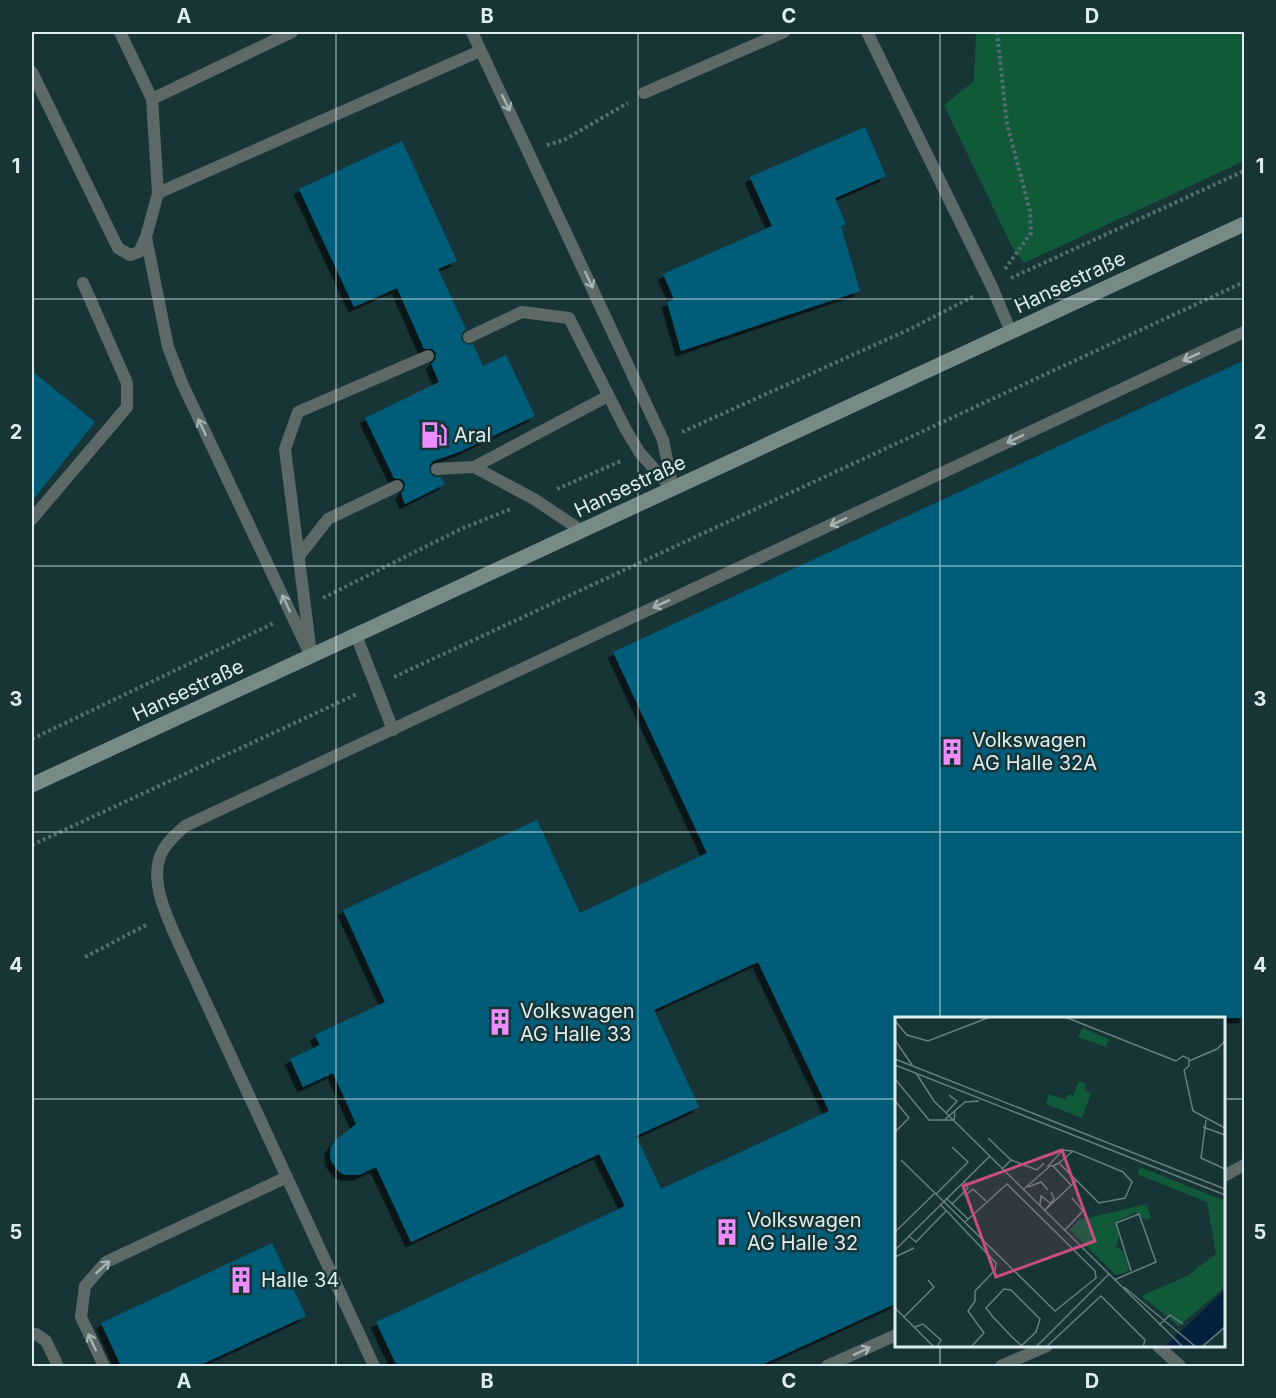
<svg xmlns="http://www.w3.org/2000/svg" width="1276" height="1398" font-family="Inter,sans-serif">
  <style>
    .green { fill: #105a39 }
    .building { fill: #005d7a; fill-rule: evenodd; filter: url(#shadow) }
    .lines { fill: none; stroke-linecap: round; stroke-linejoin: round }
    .path { stroke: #546d6f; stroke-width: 4; stroke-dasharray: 3 3; stroke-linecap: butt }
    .lane { stroke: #5d6967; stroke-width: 12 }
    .secondary { stroke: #768a86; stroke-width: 15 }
    .oneway { stroke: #a4b2b2 }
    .grid { fill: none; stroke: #deeef0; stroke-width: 1.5; stroke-opacity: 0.55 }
    .labels { text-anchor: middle; stroke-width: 5; stroke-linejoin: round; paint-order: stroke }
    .street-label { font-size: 20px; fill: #deeef0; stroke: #173437 }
    .poi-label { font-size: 20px; fill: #deeef0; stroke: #173437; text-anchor: start }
    .inset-road { fill: none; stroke: #677e81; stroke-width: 1.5 }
    .view { fill: #c94e80; fill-opacity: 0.15; stroke: #c94e80; stroke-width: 3 }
    .inset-edge { fill: none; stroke: #deeef0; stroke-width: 3 }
    .neatline { fill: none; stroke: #deeef0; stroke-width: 2 }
    .grid-label { font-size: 20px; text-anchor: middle; font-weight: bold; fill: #deeef0 }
  </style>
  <defs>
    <filter id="shadow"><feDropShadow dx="-5.5" dy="5.5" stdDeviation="0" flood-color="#0009"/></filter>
  </defs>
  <rect width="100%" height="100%" fill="#173437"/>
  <path class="green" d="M976,32h268v129l-220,102 -13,-18 -67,-140 30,-24z"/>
  <g class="building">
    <path d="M865,127l21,49 -51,22 11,26 -5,2 19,65 -179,60 -14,-49 7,-3 -11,-25 109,-48 -22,-49z"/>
    <path d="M402,141l55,120 -19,8 28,60 -4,4 -1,4 1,4 6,4 5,-1 10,22 23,-11 29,61 -76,36 -26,9 -4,5 1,7 4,4h7l4,7 -40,20 -4,-11 3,-3 1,-7 -4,-4 -7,-1 -29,-60 74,-36 -8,-18 4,-4 1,-7 -4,-4h-8l-27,-61 -43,19 -55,-118z"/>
    <path d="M1245,360v658h-348v285l-138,63h-362l-21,-44 249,-116 -26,-52 -188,88 -35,-75 -17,8h-14l-6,-3 -8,-11 -1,-8 1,-6 4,-6 21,-17 -23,-51 -30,14 -13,-28 30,-14 -5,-10 70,-33 -42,-92 194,-90 43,93 127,-60 -94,-201zM758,962l71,149 -168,78 -25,-53 63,-29 -45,-97z"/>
    <path d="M32,371l63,51 -63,79z"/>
    <path d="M272,1243l34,73 -108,50h-77l-20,-43z"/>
  </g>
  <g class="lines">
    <g class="path">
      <path d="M997,32l10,92 23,87 1,22 -26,36"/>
      <path d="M547,145l17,-5 64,-37"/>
      <path d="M1011,278l233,-107"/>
      <path d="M682,432l228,-103 64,-33"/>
      <path d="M557,489l64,-28"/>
      <path d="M323,598l140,-70 48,-19"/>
      <path d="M394,677l850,-395"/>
      <path d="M32,739l242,-116"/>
      <path d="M32,845l325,-151"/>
      <path d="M85,957l63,-33"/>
    </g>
    <g class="lane">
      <path d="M472,32l191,408 10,49"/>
      <path d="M867,32l125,255 19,45"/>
      <path d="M32,72l86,176 12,7 9,-3 7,-15 12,-44 -6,-94 -32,-67"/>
      <path d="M644,93l140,-61"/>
      <path d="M152,99l140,-67"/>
      <path d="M158,193l322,-142"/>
      <path d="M146,237l22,110 14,36 129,273"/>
      <path d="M469,337l53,-25 47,6 57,112 14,23 32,36"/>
      <path d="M437,469l37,-2"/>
      <path d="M32,519l95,-112v-24l-44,-100"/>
      <path d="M582,531l-48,-32 -60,-32 134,-71"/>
      <path d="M299,556l29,-37 69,-33"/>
      <path d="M356,635l37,95"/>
      <path d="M310,646l-25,-197 13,-37 130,-56"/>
      <path d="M1224,1176l20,-11"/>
      <path d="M32,1334h4l10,7 12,25"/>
      <path d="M1158,1346l22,20"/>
      <path d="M104,1366l-23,-49 4,-31 21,-24 181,-85"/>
      <path d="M374,1366l-195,-422c-11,-25 -30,-62 -18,-90 5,-11 15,-20 24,-28l1059,-494"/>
      <path d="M827,1366l69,-31"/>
      <path d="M1001,1366l46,-20"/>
    </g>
    <path class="secondary" d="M32,785l1212,-561"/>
  </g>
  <defs><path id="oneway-shaft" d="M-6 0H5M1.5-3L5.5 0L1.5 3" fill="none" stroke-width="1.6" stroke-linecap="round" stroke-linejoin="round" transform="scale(1.5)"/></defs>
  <g class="oneway">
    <use href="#oneway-shaft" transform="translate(506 103) rotate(64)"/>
    <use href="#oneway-shaft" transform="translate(589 280) rotate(65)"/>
    <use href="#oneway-shaft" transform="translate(1191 357) rotate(155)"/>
    <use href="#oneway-shaft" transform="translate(202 427) rotate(-115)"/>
    <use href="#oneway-shaft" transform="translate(1015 439) rotate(155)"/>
    <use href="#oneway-shaft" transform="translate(838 522) rotate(155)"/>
    <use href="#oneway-shaft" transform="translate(286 603) rotate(-115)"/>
    <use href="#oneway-shaft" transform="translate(661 604) rotate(155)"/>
    <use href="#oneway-shaft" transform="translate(103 1267) rotate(-42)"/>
    <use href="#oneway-shaft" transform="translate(92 1342) rotate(-115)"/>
    <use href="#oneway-shaft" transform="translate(862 1351) rotate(-25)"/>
  </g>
  <path class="grid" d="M336,32v1334M638,32v1334M940,32v986M32,299h1212M32,566h1212M32,832h1212M32,1099h864M1224,1099h20M940,1346v20"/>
  <defs>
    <symbol id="fuel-bare" viewBox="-9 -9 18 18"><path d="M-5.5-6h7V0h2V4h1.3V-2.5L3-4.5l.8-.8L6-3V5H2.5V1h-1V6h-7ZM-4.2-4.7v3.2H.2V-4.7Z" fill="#eb8dfc" stroke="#173437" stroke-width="2.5" paint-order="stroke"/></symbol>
    <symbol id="building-bare" viewBox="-9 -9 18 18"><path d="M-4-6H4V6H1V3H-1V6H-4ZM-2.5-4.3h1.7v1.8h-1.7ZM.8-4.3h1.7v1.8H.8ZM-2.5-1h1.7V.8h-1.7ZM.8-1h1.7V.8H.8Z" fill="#eb8dfc" stroke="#173437" stroke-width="2.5" paint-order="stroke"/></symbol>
  </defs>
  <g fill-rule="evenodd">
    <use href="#fuel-bare" x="415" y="416" width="38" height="38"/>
    <use href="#building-bare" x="933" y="733" width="38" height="38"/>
    <use href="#building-bare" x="481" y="1003" width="38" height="38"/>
    <use href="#building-bare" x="708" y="1213" width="38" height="38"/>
    <use href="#building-bare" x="222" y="1261" width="38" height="38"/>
  </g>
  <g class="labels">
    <g class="street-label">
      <text transform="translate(1070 282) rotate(-25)" y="7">Hansestraße</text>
      <text transform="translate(630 486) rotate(-25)" y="7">Hansestraße</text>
      <text transform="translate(188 690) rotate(-25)" y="7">Hansestraße</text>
    </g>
    <g class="poi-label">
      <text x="454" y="442">Aral</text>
      <text x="972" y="747">Volkswagen<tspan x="972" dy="23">AG Halle 32A</tspan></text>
      <text x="520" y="1018">Volkswagen<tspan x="520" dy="23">AG Halle 33</tspan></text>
      <text x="747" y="1227">Volkswagen<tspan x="747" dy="23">AG Halle 32</tspan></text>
      <text x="261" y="1287">Halle 34</text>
    </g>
  </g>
  <g transform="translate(895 1017)">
    <rect width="330" height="330" fill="#173437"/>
    <path d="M187,11l27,11 -3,8 -28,-10zM184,64l7,3 -2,6 7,4 -9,24 -36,-14 3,-10 17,6 2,-6 5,2zM245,150l85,34v86l-46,39 -38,-30 46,-20 29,-22 -9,-52 -70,-28zM252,187l4,14 -6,2 -9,-8 -20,10 3,16 -3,9 7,4 6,18 -3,3 -10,3 -46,-45 9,-10z" fill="#105a39"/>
    <path d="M330,273v35l-11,10 -15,12h-41l8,-2z" fill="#03203d"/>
    <path class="inset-road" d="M170,0l111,44M0,4l12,14 21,6 62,-24M0,23l17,25M0,42l330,130M281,44l7,-5 6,3v7l-5,4M294,44l28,-12 8,-8M0,48l330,130M289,53l9,41 32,17M21,56l18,28 249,246M0,62l34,41h25l1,-10M0,84l14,17 -14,14M51,96l11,-12 -8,-6M311,103l-5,38 24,11M48,104l22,-19 14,-1M308,110l22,8M93,121l23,22 -8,8M6,143l34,33M116,143l26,10 7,-7M158,149l6,-3 40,40 26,-5 7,-16 -9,-10 -50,-21 -14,12M176,168l-18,-19h-5l15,-16 9,1M133,170l13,-5 7,8M129,172l25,-22M41,177l32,-32 -16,-15M69,179l9,-7 13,12M51,181l22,21M45,187l56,59 -1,7 -20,21v10l-7,10 16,22 -13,14M57,187l16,-16 -4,-7M145,188l1,-9 9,7M151,192l8,-10 -3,-7M150,193l32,-30M170,213l18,-19 -11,-13M0,215l40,-39 120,118 41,-33 -1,-7 -88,-87 -42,38M14,219l7,6 30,-31M0,233l95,-94M0,240l19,-9M219,263l42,-18 -17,-48 -23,9 15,48M229,270l72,60M0,291l39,39M9,300l30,-30 -6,-7M264,308l11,-10 13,9M20,310l8,-3 18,16 -4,7M126,329l15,-14 4,-13 -29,-29 -7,-1 -18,19 7,9 19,20 11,10M141,330l73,-73M151,330l55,-51 44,44 -2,7M307,330l23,-20"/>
    <path class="view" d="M167,133l33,91 -99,36 -33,-91z"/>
    <rect width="330" height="330" class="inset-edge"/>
  </g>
  <rect width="1276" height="1398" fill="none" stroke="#173437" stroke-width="66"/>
  <rect x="33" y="33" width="1210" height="1332" class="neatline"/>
  <g class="grid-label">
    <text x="184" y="23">A</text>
    <text x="487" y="23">B</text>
    <text x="789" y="23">C</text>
    <text x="1092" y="23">D</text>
    <text x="16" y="173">1</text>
    <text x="1260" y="173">1</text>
    <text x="16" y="439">2</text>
    <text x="1260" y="439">2</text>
    <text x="16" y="706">3</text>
    <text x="1260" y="706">3</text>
    <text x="16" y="972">4</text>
    <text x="1260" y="972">4</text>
    <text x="16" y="1239">5</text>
    <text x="1260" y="1239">5</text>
    <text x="184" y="1388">A</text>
    <text x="487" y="1388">B</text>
    <text x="789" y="1388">C</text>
    <text x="1092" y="1388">D</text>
  </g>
</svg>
